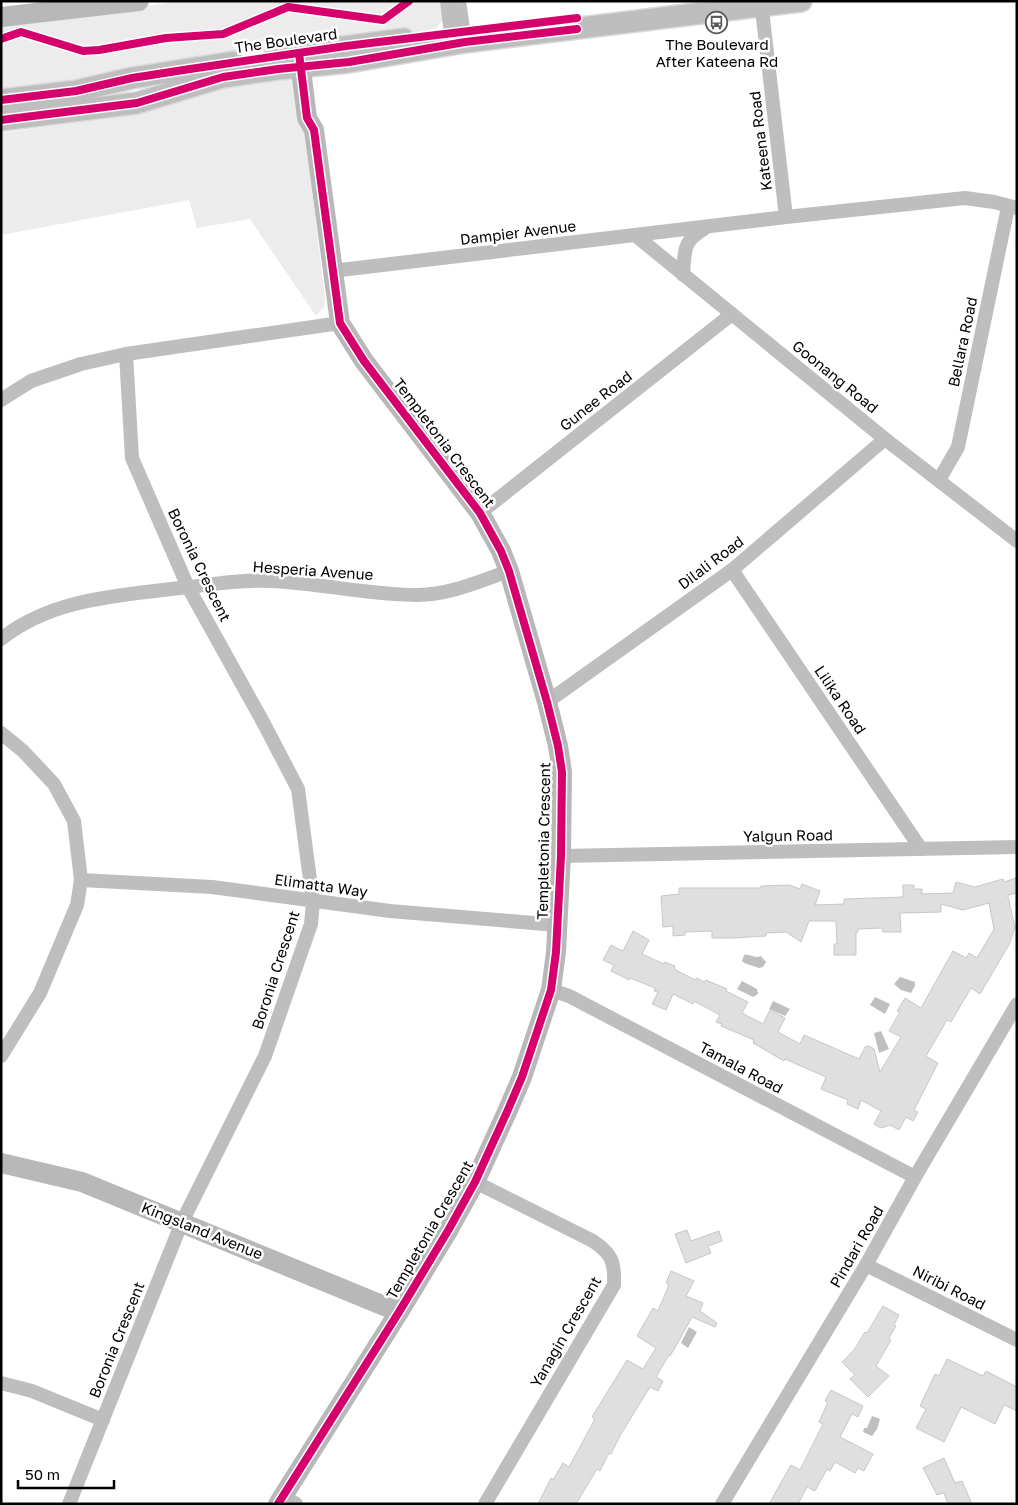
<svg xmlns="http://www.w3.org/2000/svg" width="1018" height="1505" font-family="'Golos Text',sans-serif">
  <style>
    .green { fill: #ececec }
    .water { fill: #bfbfbf }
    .building { fill: #dfdfdf; stroke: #c7c7c7 }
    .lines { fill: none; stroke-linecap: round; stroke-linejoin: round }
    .primary-casing { stroke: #dbdbdb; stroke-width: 24 }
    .street { stroke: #bebebe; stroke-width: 14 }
    .secondary { stroke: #b8b8b8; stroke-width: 20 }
    .primary { stroke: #bebebe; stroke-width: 21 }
    .cycleway-casing { stroke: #fff; stroke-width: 11 }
    .cycleway { stroke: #d6006c; stroke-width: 8 }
    .labels { text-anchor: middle; stroke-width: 5; stroke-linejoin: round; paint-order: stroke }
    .street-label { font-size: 15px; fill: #000; stroke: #fff }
    .poi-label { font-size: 15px; fill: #000; stroke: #fff }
  </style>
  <rect width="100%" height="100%" fill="#fff"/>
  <g class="green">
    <path d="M186,1h257l1,17 -7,10 -15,4 -232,29 -189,30v-68z"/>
    <path d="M292,77l8,16 25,204 -1,10 -8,9 -66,-97 -53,9 -8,-28 -188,35v-102l125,-17 98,-33z"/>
  </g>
  <g class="water">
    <path d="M744,955c7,-1 10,4 17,1l5,6 -3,5 -4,1 -15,-5 -2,-2z"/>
    <path d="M900,977l15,5v4l-4,7 -10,-3 -7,-6z"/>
    <path d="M742,981l15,8 1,5 -5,3 -16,-8z"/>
    <path d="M875,997l15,7 -5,10 -15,-9z"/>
    <path d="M773,1001l17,8 -5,7 -16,-7z"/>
    <path d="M881,1031l8,18 -10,4 -5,-20z"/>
    <path d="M689,1327l8,5 -9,16 -7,-5z"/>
    <path d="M872,1416l8,3 -3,10 -5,7 -9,-4 1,-4h3z"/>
  </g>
  <g class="building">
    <path d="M1016,878l1,15 -9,2v2l7,30 -5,16 -30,51 -9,-6 -20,34 -4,-2 -21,36 12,7 -24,47 4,2 -5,9 -7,-4 -7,13 -9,-5 -9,3 -7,-4 7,-13 -20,-11 -3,9 -11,-5 1,-4 -27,-11 5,-12 -41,-18 -1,2 -31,-18 1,-3 -33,-14 1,-2 -6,-2 4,-7 -26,-14 -1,3 -20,-10 -7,16 -14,-6 6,-12 -4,-1 1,-3 -25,-10 -1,2 -18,-9 3,-6 -11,-5 8,-15 12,6 10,-20 16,9 -7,14 22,10 1,-2 10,4 -1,3 21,11 2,-2 7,4 2,-2 21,9 -1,2 22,11 -6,11 21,11 7,-14 15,8 -7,14 22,12 4,-9 55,24 6,-12 4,-1 5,3 6,23 21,-35 -12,-6 11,-19 -3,-1 8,-13 16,10 32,-57 13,7 3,-5 8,5 17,-29 -5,-26 -26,7 -22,-6v8l-41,1 1,19h-18l-1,-4 -24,1v3h-2v23h-22v-11h3l-1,-23h-27l-8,21 -15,-10 -20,1v3l-33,2h-21v-7l-27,1v3l-12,1v-10l-10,1 -2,-31 18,-2v-6h82v-2l28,-1 11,4 2,-5 18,7 -5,14 29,-1v-5l59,-2v-12h11v4h8v5l31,-1 3,-11 19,5 28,-8 1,3z"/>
    <path d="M687,1230l4,11 28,-10 3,10 -14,5 3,7 -25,10 -11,-29z"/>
    <path d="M671,1271l23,10 -8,15 17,7 -3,8 17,12 -2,4 -23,-10 -16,29 -6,10 -1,-1 -13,22 7,4 -5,10 -8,-4 -29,47 -10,20 -2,-1 -9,18 -3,-2 -21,35h-38l13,-26 2,2 10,-17 6,4 26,-48 -3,-2 35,-57 16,9 13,-21 -19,-12 16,-28 5,3 11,-26 -3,-2z"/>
    <path d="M883,1306l16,9 -5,10 2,1 -7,12 2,2 -15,26 13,10 -21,21 -18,-18 5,-4 -13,-13 12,-12 11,-18 2,1z"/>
    <path d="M947,1359l36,17 3,-5 31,16v24l-13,-6 -9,19 -34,-17 -17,35 -28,-14 10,-19 -6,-3 15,-32 4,2z"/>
    <path d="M831,1390l32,16 -5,11 -6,-3 -12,23 33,17 -9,17 -6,-3 -3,5 -20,-11 -5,9 -3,-2 -12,22 -8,-4 -9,17h-29l22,-39 9,5 23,-46 -4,-2 9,-20 -3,-1z"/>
    <path d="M944,1458l11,25 7,-2 10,23h-24l-4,-11 -7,2 -14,-27z"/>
  </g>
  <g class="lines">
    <defs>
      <g id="primary">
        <path d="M275,56l129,-17"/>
        <path d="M1,100l75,-9 56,-13 101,-16"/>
        <path d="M1,120l136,-17 86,-26 55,-8 71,-7 116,-20 336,-41"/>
      </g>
    </defs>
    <use href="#primary" class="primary-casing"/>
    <g class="street">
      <path d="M447,1l5,43"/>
      <path d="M459,1l6,41"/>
      <path d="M761,1l25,216"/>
      <path d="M635,235l250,204 132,102"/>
      <path d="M332,271l454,-54 179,-19 29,4 23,6"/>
      <path d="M683,275c2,-24 -1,-33 21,-46"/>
      <path d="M1,400l30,-19 50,-17 45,-10 214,-31"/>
      <path d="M939,480l19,-33 50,-240"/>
      <path d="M480,513l252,-199"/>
      <path d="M732,570l189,279"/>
      <path d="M1,639c52,-41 117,-43 179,-51 30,-3 61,-9 91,-7 49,2 98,14 147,14 31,0 62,-14 91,-24"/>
      <path d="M547,702l185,-132 153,-131"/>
      <path d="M1,733l22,18 31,33 20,37 7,59 -4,25 -37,88 -39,63"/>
      <path d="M561,856l456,-9"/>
      <path d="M81,880l131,7 178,24 167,14"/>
      <path d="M551,990l18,6 346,181"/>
      <path d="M475,1182l118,59c19,13 22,21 21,44l-129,219"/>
      <path d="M866,1265l151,75"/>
      <path d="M1,1383l31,8 71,29"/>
      <path d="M283,1496l13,8"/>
      <path d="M69,1504l113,-282 83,-166 46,-132 2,-22 -15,-113 -35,-67 -75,-135 -56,-129 -6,-104"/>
      <path d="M722,1504l144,-239 49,-88 102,-173"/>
    </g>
    <g class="secondary">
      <path d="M1,17l138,-16"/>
      <path d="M1,1163l81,19 317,130"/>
      <path d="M278,1504l121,-192 50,-83 26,-47 32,-70 15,-35 29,-87 5,-38 5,-96 1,-84 -4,-26 -11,-44 -38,-131 -8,-20 -21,-38 -116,-152 -24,-38 -26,-193 -7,-12 -8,-65"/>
    </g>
    <use href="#primary" class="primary"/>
    <defs>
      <g id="cycleway">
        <path d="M1,39l20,-7 62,19 16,-1 67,-12 57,-4 65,-27 95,13 26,-19"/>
        <path d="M1,100l75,-9 56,-13 58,-9 156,-23 231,-28"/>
        <path d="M1,120l136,-17 86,-26 55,-8 71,-7 116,-20 112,-13"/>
        <path d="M278,1504l121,-192 50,-83 26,-47 32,-70 15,-35 29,-87 5,-38 5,-96 1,-84 -4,-26 -11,-44 -38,-131 -8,-20 -21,-38 -116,-152 -24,-38 -26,-193 -7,-12 -8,-65"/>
      </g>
    </defs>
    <use href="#cycleway" class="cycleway-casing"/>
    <use href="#cycleway" class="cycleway"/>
  </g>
  <defs>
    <symbol id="bus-ring" viewBox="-11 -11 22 22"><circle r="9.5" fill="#fff" stroke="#595959" stroke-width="1.5"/><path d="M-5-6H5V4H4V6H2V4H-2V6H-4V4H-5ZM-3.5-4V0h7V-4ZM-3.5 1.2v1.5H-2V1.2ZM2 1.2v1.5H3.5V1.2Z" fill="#595959"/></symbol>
  </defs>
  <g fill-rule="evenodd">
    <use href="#bus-ring" x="704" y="10" width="25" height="25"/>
  </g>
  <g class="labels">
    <g class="street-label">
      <text transform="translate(286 41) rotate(-8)" y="5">The Boulevard</text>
      <text transform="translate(761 141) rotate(-97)" y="5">Kateena Road</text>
      <text transform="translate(518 233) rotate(-7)" y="5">Dampier Avenue</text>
      <text transform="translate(963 342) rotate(-78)" y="5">Bellara Road</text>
      <text transform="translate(835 377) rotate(39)" y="5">Goonang Road</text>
      <text transform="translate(596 401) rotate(-38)" y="5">Gunee Road</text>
      <text transform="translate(444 443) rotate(53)" y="5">Templetonia Crescent</text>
      <text transform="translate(711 563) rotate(-37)" y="5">Dilali Road</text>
      <text transform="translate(199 565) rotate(64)" y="5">Boronia Crescent</text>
      <text transform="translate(313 571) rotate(4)" y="5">Hesperia Avenue</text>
      <text transform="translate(840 700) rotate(56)" y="5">Lilika Road</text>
      <text transform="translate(788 836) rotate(-1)" y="5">Yalgun Road</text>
      <text transform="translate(544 841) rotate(-89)" y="5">Templetonia Crescent</text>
      <text transform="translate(321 886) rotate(8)" y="5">Elimatta Way</text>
      <text transform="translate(276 970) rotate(-72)" y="5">Boronia Crescent</text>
      <text transform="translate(741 1068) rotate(28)" y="5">Tamala Road</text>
      <text transform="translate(430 1230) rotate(-60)" y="5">Templetonia Crescent</text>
      <text transform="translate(202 1231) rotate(22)" y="5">Kingsland Avenue</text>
      <text transform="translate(857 1247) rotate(-60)" y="5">Pindari Road</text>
      <text transform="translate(949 1288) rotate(27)" y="5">Niribi Road</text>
      <text transform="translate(566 1332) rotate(-60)" y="5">Yanagin Crescent</text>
      <text transform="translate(117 1340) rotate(-68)" y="5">Boronia Crescent</text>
    </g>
    <g class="poi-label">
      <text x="717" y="50">The Boulevard<tspan x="717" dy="17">After Kateena Rd</tspan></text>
    </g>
  </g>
  <rect width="1018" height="1505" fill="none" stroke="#000000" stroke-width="5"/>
  <path d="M18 1480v8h96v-8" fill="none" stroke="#000000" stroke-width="2.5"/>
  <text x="25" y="1480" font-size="15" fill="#000000" stroke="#ffffff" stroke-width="4" paint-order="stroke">50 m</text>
</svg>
